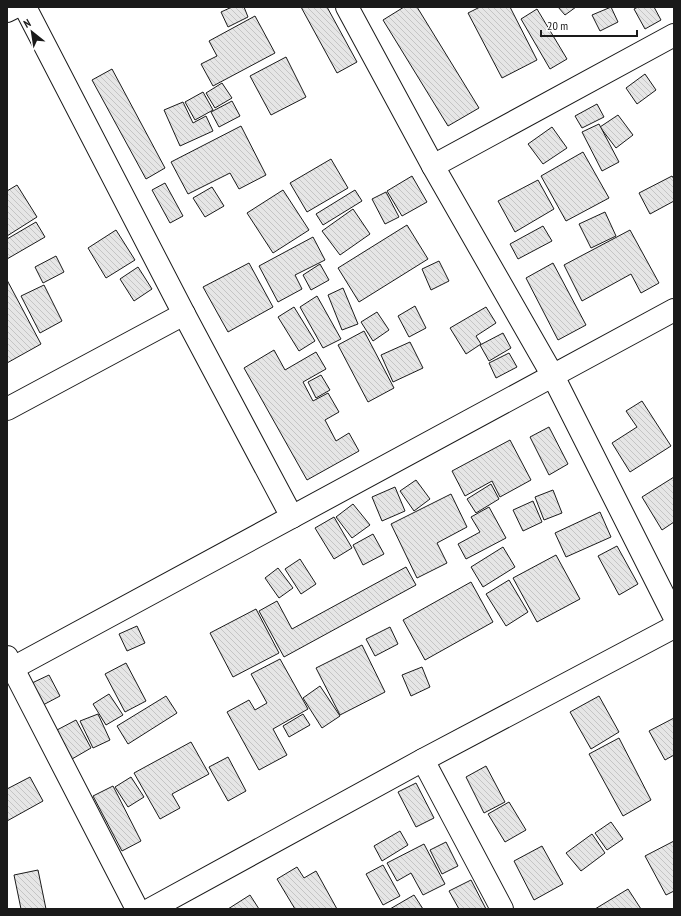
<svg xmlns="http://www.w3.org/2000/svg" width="681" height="916" font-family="'PT Sans Narrow',sans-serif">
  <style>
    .building { fill: url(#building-back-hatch); stroke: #1a1a1a }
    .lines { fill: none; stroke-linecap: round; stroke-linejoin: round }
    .street-casing { stroke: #1a1a1a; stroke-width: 24 }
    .secondary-casing { stroke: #1a1a1a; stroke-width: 24 }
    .street { stroke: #fff; stroke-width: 22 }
    .secondary { stroke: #fff; stroke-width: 22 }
  </style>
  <defs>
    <pattern id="building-back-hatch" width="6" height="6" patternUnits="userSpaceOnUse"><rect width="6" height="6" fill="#e6e6e6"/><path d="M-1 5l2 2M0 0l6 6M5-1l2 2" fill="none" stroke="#c5c5c5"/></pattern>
  </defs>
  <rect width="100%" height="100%" fill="#fff"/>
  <g class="building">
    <path d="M232,7h12l4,10 -20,10 -7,-15z"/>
    <path d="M301,7h26l30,55 -20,11z"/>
    <path d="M404,7h13l62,101 -31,18 -65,-106z"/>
    <path d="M480,7h30l27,53 -35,18 -34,-65z"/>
    <path d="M558,7h18l-11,8z"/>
    <path d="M611,7l7,15 -18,9 -8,-16z"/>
    <path d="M638,7h16l7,13 -16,9 -11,-20z"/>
    <path d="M537,9l30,50 -17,10 -29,-50z"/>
    <path d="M255,16l20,37 -62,33 -12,-22 16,-8 -8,-15z"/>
    <path d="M286,57l20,40 -35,18 -21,-39z"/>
    <path d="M112,69l53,99 -19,11 -54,-99z"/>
    <path d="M645,74l11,16 -19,14 -11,-16z"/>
    <path d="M222,83l10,15 -17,10 -9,-15z"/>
    <path d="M203,92l10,18 -18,10 -10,-18z"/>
    <path d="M232,101l8,15 -21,11 -8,-15z"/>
    <path d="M183,102l10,21 13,-7 7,15 -33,15 -16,-36z"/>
    <path d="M597,104l7,13 -22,11 -7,-12z"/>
    <path d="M618,115l15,20 -17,13 -16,-21z"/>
    <path d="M599,124l20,38 -17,9 -20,-39z"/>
    <path d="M241,126l25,49 -27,14 -9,-16 -42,21 -17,-32z"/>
    <path d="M552,127l15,21 -24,16 -15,-20z"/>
    <path d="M583,152l26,46 -43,23 -25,-45z"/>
    <path d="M331,159l17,29 -41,24 -17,-29z"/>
    <path d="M412,176l15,26 -25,14 -15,-25z"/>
    <path d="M672,176l2,3v22l-24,13 -11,-21z"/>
    <path d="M538,180l16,29 -39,23 -17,-31z"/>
    <path d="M165,183l18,33 -13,7 -18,-33z"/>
    <path d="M17,185l20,32 -30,19v-45z"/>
    <path d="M212,187l12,19 -19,11 -12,-19z"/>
    <path d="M283,190l26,40 -36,23 -26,-40z"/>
    <path d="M355,190l7,11 -39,24 -7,-11z"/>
    <path d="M386,192l13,25 -14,7 -13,-25z"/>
    <path d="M353,209l17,25 -30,21 -18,-24z"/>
    <path d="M605,212l11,24 -25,12 -12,-24z"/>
    <path d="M36,222l9,15 -38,22v-20z"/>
    <path d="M407,225l21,34 -69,43 -21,-34z"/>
    <path d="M543,226l9,15 -34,18 -8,-15z"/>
    <path d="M116,230l19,30 -29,18 -18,-30z"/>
    <path d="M630,230l29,53 -18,10 -10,-19 -49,27 -18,-36z"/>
    <path d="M313,237l12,23 -30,15 7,14 -24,13 -19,-36z"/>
    <path d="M56,256l8,16 -21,11 -8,-16z"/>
    <path d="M439,261l10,20 -18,9 -9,-21z"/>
    <path d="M249,263l24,44 -45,25 -25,-45z"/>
    <path d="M553,263l33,62 -28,15 -32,-62z"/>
    <path d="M320,264l9,16 -18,10 -8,-15z"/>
    <path d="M138,267l14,22 -18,12 -14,-22z"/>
    <path d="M7,280l34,64 -34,19z"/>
    <path d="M44,285l18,36 -22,12 -19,-37z"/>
    <path d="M343,288l15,36 -16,6 -14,-35z"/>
    <path d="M317,296l24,43 -18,9 -23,-41z"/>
    <path d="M415,306l11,22 -17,9 -11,-21z"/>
    <path d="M294,307l21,34 -16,10 -21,-34z"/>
    <path d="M486,307l10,16 -20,13 5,8 -15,10 -16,-26z"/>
    <path d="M377,312l12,18 -16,11 -12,-19z"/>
    <path d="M364,331l30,57 -26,14 -30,-57z"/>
    <path d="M503,333l8,15 -22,13 -9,-16z"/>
    <path d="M410,342l13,26 -30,14 -12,-27z"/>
    <path d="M274,350l11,20 31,-18 10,17 -23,13 10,19 15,-8 11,19 -14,8 11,21 13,-8 10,18 -52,29 -63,-112z"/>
    <path d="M509,353l8,14 -21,11 -7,-15z"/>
    <path d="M321,375l9,15 -14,8 -8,-16z"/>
    <path d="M642,401l29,45 -41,26 -18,-29 25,-16 -11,-16z"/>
    <path d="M549,427l19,37 -19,11 -19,-38z"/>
    <path d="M510,440l21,40 -31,17 -8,-16 -27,15 -13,-25z"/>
    <path d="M674,477v45l-12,8 -20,-33z"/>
    <path d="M416,480l14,19 -16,12 -14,-20z"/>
    <path d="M491,484l8,15 -23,14 -9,-14z"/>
    <path d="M395,487l10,24 -23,10 -10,-24z"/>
    <path d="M553,490l9,23 -18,7 -9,-23z"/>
    <path d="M451,494l16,33 -30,16 10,20 -30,15 -26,-54z"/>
    <path d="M533,501l9,21 -19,9 -10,-21z"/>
    <path d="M353,504l17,21 -18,13 -16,-21z"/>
    <path d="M489,507l17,31 -40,21 -8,-15 22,-12 -9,-15z"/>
    <path d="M600,512l11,25 -45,20 -11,-24z"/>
    <path d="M334,517l18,31 -18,11 -19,-31z"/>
    <path d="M373,534l11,20 -21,11 -10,-20z"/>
    <path d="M617,546l21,38 -19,11 -21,-39z"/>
    <path d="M503,547l12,20 -32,20 -12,-20z"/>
    <path d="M556,555l24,44 -43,23 -24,-44z"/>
    <path d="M300,559l16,25 -15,10 -16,-25z"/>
    <path d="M406,567l10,18 -132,72 -25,-46 18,-10 15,28z"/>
    <path d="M278,568l15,20 -14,10 -14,-20z"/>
    <path d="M509,580l19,32 -22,14 -20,-32z"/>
    <path d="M471,582l22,40 -68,38 -22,-40z"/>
    <path d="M256,609l23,44 -46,24 -23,-44z"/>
    <path d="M137,626l8,17 -18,8 -8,-17z"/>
    <path d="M390,627l8,17 -23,12 -9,-17z"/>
    <path d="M362,645l23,47 -45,23 -24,-47z"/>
    <path d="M280,659l28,50 -35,20 14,26 -28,15 -32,-58 22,-12 6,10 12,-7 -16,-29z"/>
    <path d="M126,663l20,38 -21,11 -20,-38z"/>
    <path d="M422,667l8,20 -19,9 -9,-21z"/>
    <path d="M49,675l11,21 -17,9 -11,-22z"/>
    <path d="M320,686l20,30 -18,12 -19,-30z"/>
    <path d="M109,694l14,21 -17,10 -13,-21z"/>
    <path d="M166,696l11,17 -49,31 -11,-18z"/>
    <path d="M599,696l20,36 -28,17 -21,-37z"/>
    <path d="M98,714l12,26 -17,8 -13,-27z"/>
    <path d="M303,714l7,11 -21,12 -6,-11z"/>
    <path d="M674,718v37l-9,5 -16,-29z"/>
    <path d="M76,720l15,28 -19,11 -15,-29z"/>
    <path d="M619,738l32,62 -28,16 -34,-62z"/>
    <path d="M191,742l18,32 -37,20 8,14 -20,11 -26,-46z"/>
    <path d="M228,757l18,34 -18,10 -19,-34z"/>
    <path d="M486,766l19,36 -21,11 -18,-36z"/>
    <path d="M30,777l13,24 -36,20v-32z"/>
    <path d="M131,777l13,20 -16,10 -13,-20z"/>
    <path d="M416,783l18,35 -18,9 -18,-35z"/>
    <path d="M113,786l28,55 -19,10 -29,-55z"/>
    <path d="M509,802l17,28 -21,12 -17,-28z"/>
    <path d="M611,822l12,17 -16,11 -12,-17z"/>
    <path d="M400,831l8,14 -26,16 -8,-15z"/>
    <path d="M592,834l13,19 -24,18 -15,-18z"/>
    <path d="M674,841v50l-8,4 -21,-39z"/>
    <path d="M446,842l12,24 -16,8 -12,-24z"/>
    <path d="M424,844l21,40 -22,11 -12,-22 -14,8 -10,-18z"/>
    <path d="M542,846l21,38 -29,16 -20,-39z"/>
    <path d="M383,865l17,31 -17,9 -17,-31z"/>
    <path d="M297,867l7,11 12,-7 21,38h-42l-18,-30z"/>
    <path d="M38,870l8,39h-25l-7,-34z"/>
    <path d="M471,880l15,29h-27l-10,-18z"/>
    <path d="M628,889l13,20h-46z"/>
    <path d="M250,895l9,14h-31z"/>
    <path d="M414,895l9,14h-33z"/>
  </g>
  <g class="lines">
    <defs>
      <g id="street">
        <path d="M25,7l159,307 108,203"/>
        <path d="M347,7l86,159 120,210 121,240"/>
        <path d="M433,166l241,-131"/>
        <path d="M7,409l177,-95"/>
        <path d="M7,657l130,252"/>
        <path d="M13,668l661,-358"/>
        <path d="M423,760l79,149"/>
        <path d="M151,909l272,-149 251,-133"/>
      </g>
      <path id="secondary" d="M7,11l8,-4"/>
    </defs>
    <use href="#street" class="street-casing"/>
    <use href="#secondary" class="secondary-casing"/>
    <use href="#street" class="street"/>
    <use href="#secondary" class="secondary"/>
  </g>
  <rect width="681" height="916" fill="none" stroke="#1a1a1a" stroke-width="16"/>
  <g transform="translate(32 32) rotate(330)" stroke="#ffffff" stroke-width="3" paint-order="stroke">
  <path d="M0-3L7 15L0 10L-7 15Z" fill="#1a1a1a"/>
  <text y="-6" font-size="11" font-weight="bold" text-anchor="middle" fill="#1a1a1a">N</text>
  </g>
  <path d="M541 30v6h96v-6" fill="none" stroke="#1a1a1a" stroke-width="2"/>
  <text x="547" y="30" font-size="12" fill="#1a1a1a" stroke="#ffffff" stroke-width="3" paint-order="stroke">20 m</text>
</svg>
